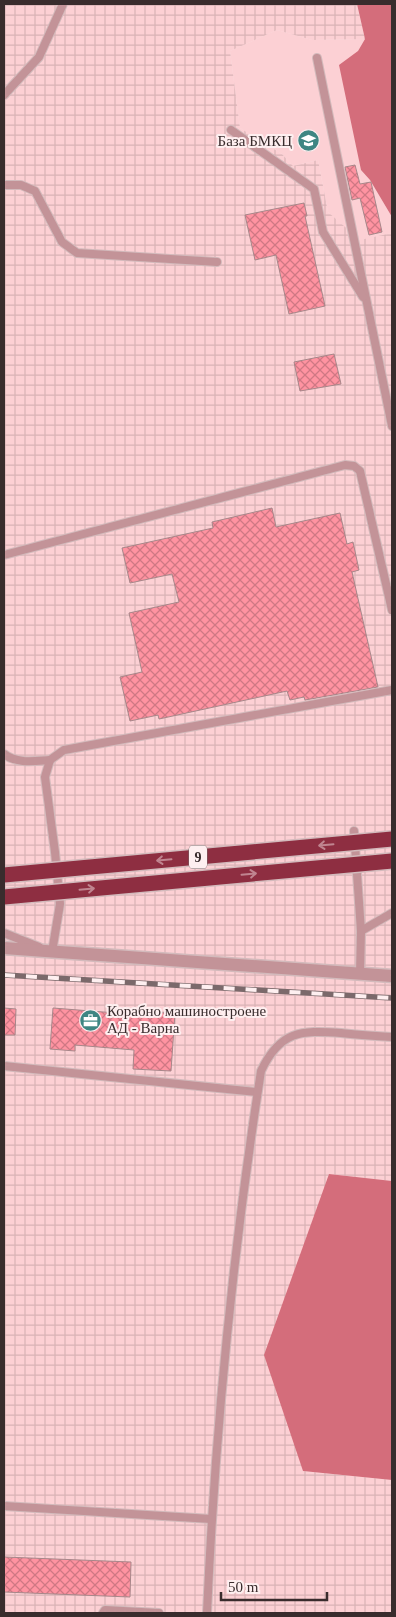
<svg xmlns="http://www.w3.org/2000/svg" width="396" height="1617" font-family="Georgia,serif">
  <style>
    .built { fill: #fcd0d4 }
    .industrial { fill: url(#industrial-grid) }
    .water { fill: #d46d7b }
    .building { fill: url(#building-cross-hatch); stroke: #a7878a }
    .lines { fill: none; stroke-linecap: round; stroke-linejoin: round }
    .lane-casing { stroke: #d3babc; stroke-width: 10 }
    .street-casing { stroke: #d3babc; stroke-width: 15 }
    .lane { stroke: #c39398; stroke-width: 8 }
    .street { stroke: #c39398; stroke-width: 12 }
    .rail-casing { stroke: #7b696b; stroke-width: 5.5 }
    .rail { stroke: #feeff0; stroke-width: 4; stroke-dasharray: 11; stroke-linecap: butt }
    .highway-bridge-casing { stroke: #d3babc; stroke-width: 18; stroke-linecap: butt }
    .highway-bridge { stroke: #8e2e41; stroke-width: 15 }
    .oneway { stroke: #c08590 }
    .labels { text-anchor: middle; stroke-width: 4; stroke-linejoin: round; paint-order: stroke }
    .shield { fill: #feeff0; stroke: #746668; stroke-width: 1 }
    .shield-label { font-size: 14px; font-weight: bold; fill: #392c2d }
    .poi-label { font-size: 15px; fill: #392c2d; stroke: #feeff0; text-anchor: end }
  </style>
  <defs>
    <pattern id="industrial-grid" width="8" height="8" patternUnits="userSpaceOnUse" patternTransform="scale(1.25)"><rect width="8" height="8" fill="#fcd0d4"/><path d="M0 4h8M4 0v8" fill="none" stroke="#d9b3b6"/></pattern>
    <pattern id="building-cross-hatch" width="8" height="8" patternUnits="userSpaceOnUse" patternTransform="scale(1.25)"><rect width="8" height="8" fill="#ff93a1"/><path d="M0 0l8 8M0 8l8-8" fill="none" stroke="#cf7884"/></pattern>
  </defs>
  <rect width="100%" height="100%" fill="#fadee0"/>
  <path class="built" d="M277,30l35,10 53,-1 -7,12 3,119 9,10 22,37v16l-32,8 -32,-29 -10,-52 -25,6 -11,-12 -42,-26 -10,-77z"/>
  <path class="industrial" d="M4,4h353l8,35 -53,1 -35,-10 -47,21 10,77 42,26 11,12 25,-6 10,52 32,28 32,-7v948l-63,-7 -26,297 89,9v133h-388z"/>
  <g class="water">
    <path d="M357,4h35v213l-22,-37 -9,-10 -22,-105 19,-14 7,-12z"/>
    <path d="M329,1174l63,7v299l-89,-9 -39,-116z"/>
  </g>
  <g class="building">
    <path d="M355,165l5,19 11,-2 11,50 -13,3 -9,-37 -8,2 -7,-33z"/>
    <path d="M304,203l3,13h-2l20,90 -36,8 -13,-59 -21,5 -10,-45z"/>
    <path d="M334,354l7,30 -41,7 -6,-29z"/>
    <path d="M272,508l4,19 64,-14 7,31 6,-2 6,28 -7,2 26,115 -73,13 -1,-3 -14,3 -3,-9 -128,28 -1,-4 -28,6 -10,-44 22,-5 -13,-59 50,-11 -7,-28 -42,9 -8,-35 91,-20 -1,-6z"/>
    <path d="M4,1008l12,1 -1,26h-11z"/>
    <path d="M53,1008l88,7v-4l34,2 -4,58 -38,-2 1,-19 -59,-5v6l-25,-2z"/>
    <path d="M4,1557l127,5 -1,35 -126,-5z"/>
  </g>
  <g class="lines">
    <defs>
      <g id="lane">
        <path d="M317,58l75,368"/>
        <path d="M4,95l35,-38 24,-53"/>
        <path d="M231,130l83,59 9,43 40,65"/>
        <path d="M4,185h17l14,6 27,51 15,11 140,9"/>
        <path d="M4,555l341,-90 9,1 6,5 32,139"/>
        <path d="M4,754c13,10 30,7 46,6"/>
        <path d="M354,831l7,100"/>
        <path d="M4,933l35,14"/>
        <path d="M50,951l2,1 8,-48 -5,-52 -10,-75 5,-17 14,-10 328,-60"/>
        <path d="M360,974l1,-43 31,-18"/>
        <path d="M4,1066l253,26"/>
        <path d="M4,1506l207,13"/>
        <path d="M103,1613l2,-3 54,3"/>
        <path d="M207,1613c8,-181 26,-363 54,-542 19,-40 39,-41 80,-38 17,2 34,3 51,4"/>
      </g>
      <path id="street" d="M4,948l388,28"/>
    </defs>
    <use href="#lane" class="lane-casing"/>
    <use href="#street" class="street-casing"/>
    <use href="#lane" class="lane"/>
    <use href="#street" class="street"/>
    <defs>
      <path id="rail" d="M4,975l388,23"/>
    </defs>
    <use href="#rail" class="rail-casing"/>
    <use href="#rail" class="rail"/>
    <defs>
      <g id="highway-bridge">
        <path d="M4,875l388,-36"/>
        <path d="M4,897l388,-36"/>
      </g>
    </defs>
    <use href="#highway-bridge" class="highway-bridge-casing"/>
    <use href="#highway-bridge" class="highway-bridge"/>
  </g>
  <defs><path id="oneway-shaft" d="M-6 0H5M1.5-3L5.5 0L1.5 3" fill="none" stroke-width="1.6" stroke-linecap="round" stroke-linejoin="round" transform="scale(1.25)"/></defs>
  <g class="oneway">
    <use href="#oneway-shaft" transform="translate(326 845) rotate(175)"/>
    <use href="#oneway-shaft" transform="translate(164 860) rotate(175)"/>
    <use href="#oneway-shaft" transform="translate(249 874) rotate(-5)"/>
    <use href="#oneway-shaft" transform="translate(87 889) rotate(-5)"/>
  </g>
  <defs>
    <symbol id="university-disc" viewBox="-11 -11 22 22"><circle r="9.5" fill="#3e8683" stroke="#feeff0"/><path d="M0-5L7-2L0 1L-7-2ZM-4 1L0 2.5L4 1V4Q0 6-4 4Z" fill="#fff"/></symbol>
    <symbol id="office-disc" viewBox="-11 -11 22 22"><circle r="9.5" fill="#3e8683" stroke="#feeff0"/><path d="M-6-3h4V-5.5h4V-3h4V5H-6ZM-1-4.5V-3h2v-1.5ZM-6 0V1H6V0Z" fill="#fff"/></symbol>
  </defs>
  <g fill-rule="evenodd">
    <use href="#university-disc" x="296" y="128" width="25" height="25"/>
    <use href="#office-disc" x="78" y="1008" width="25" height="25"/>
  </g>
  <g class="labels">
    <rect class="shield" x="189" y="845.5" width="18" height="23" rx="4"/>
    <g class="shield-label">
      <text x="198" y="862">9</text>
    </g>
    <g class="poi-label">
      <text x="292" y="146">База БМКЦ</text>
      <text x="107" y="1016" text-anchor="start">Корабно машиностроене<tspan x="107" dy="17">АД - Варна</tspan></text>
    </g>
  </g>
  <rect width="396" height="1617" fill="none" stroke="#392c2d" stroke-width="10"/>
  <path d="M221 1592v8h106v-8" fill="none" stroke="#392c2d" stroke-width="2.5"/>
  <text x="228" y="1592" font-size="15" fill="#392c2d" stroke="#feeff0" stroke-width="4" paint-order="stroke">50 m</text>
</svg>
